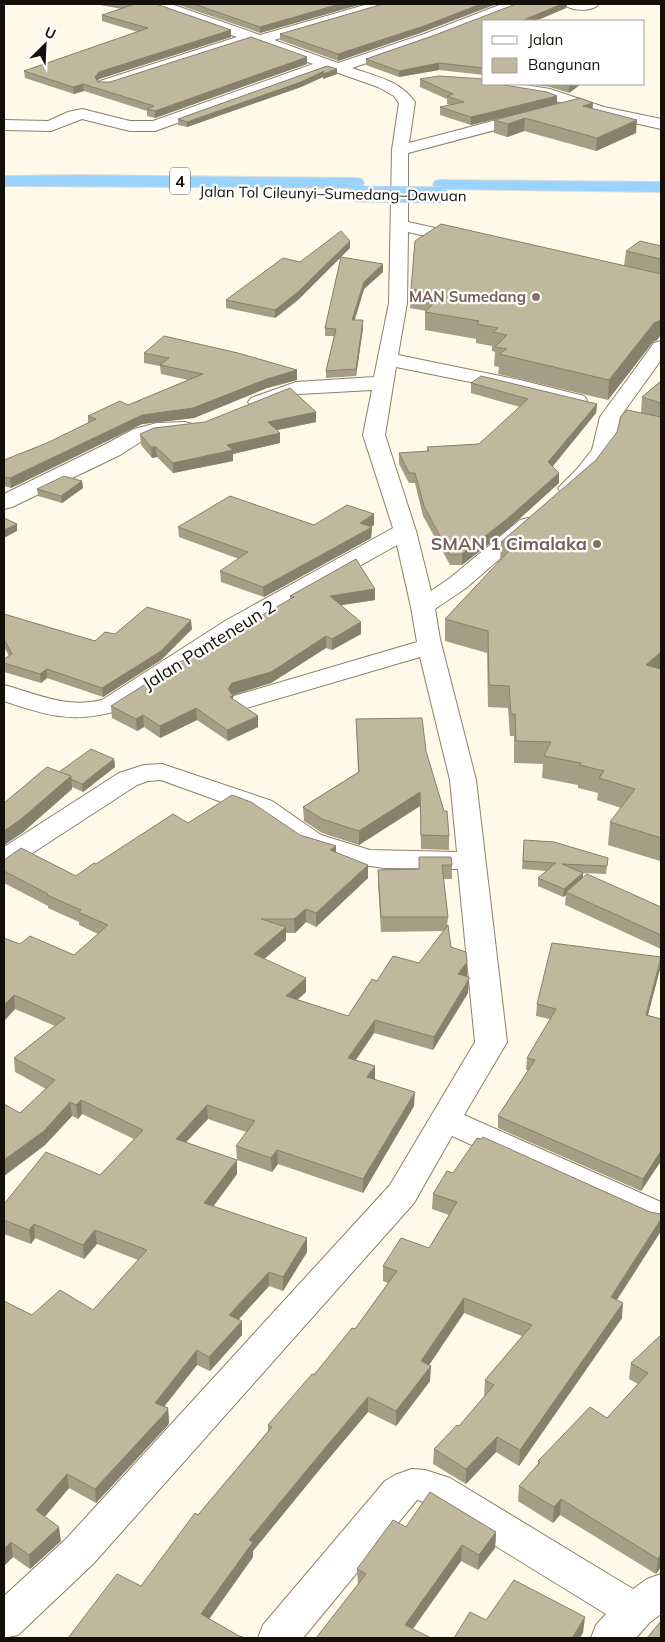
<svg xmlns="http://www.w3.org/2000/svg" width="665" height="1642" font-family="Mulish,sans-serif">
  <style>
    .lines { fill: none; stroke-linecap: round; stroke-linejoin: round }
    .minor-casing { stroke: #898267; stroke-width: 2 }
    .highway-casing { stroke: #dededc; stroke-width: 2 }
    .minor { fill: #fff; fill-rule: evenodd }
    .highway { fill: #9ad3fd; fill-rule: evenodd }
    .highway-bridge-casing { stroke: #dededc; stroke-width: 17; stroke-linecap: butt }
    .highway-bridge { stroke: #9ad3fd; stroke-width: 16 }
    .wall { fill: #a59e86; fill-rule: evenodd }
    .shaded-wall { fill: #86816d }
    .building { fill: #c0b89c; stroke: #86816d }
    .education-dot { fill: #8d6e63; stroke: #fff; stroke-width: 2 }
    .labels { text-anchor: middle; stroke-width: 4.5; stroke-linejoin: round; paint-order: stroke }
    .far-street-label { font-size: 15px; fill: #131107; stroke: #fff }
    .far-education-label { font-size: 15px; font-weight: bold; fill: #785e54; stroke: #fff; text-anchor: end }
    .shield { fill: #fff; stroke: #5a5851; stroke-width: 1 }
    .shield-label { font-size: 16px; font-weight: bold; fill: #131107 }
    .education-label { font-size: 18px; font-weight: bold; fill: #785e54; stroke: #fff; text-anchor: end }
    .street-label { font-size: 18px; fill: #131107; stroke: #fff }
  </style>
  <rect width="100%" height="100%" fill="#fef9e8"/>
  <g class="lines">
    <defs>
      <g id="minor">
        <path d="M151,4h20l89,31 108,-31h21l-2,3 -113,33 64,23 86,-29 78,-30h19l-2,3 -85,33 -82,28c23,8 49,13 63,34l-6,41 122,-32 6,2 2,3 -2,3 -129,34v69l63,14 3,4 -3,4 -6,1 -57,-13 -1,71 -9,52 122,25 64,16 3,4 -3,4 -7,2 -57,-14 -124,-25 -11,68 31,96 15,60 19,-13 70,-58 8,-2 8,2 3,5 -73,63 -31,21 5,30 36,141 31,262 -43,73 197,87v26l-12,-3 -197,-89 -38,67 -320,360 -76,72 -14,3v-42l62,-57 324,-354 85,-143 -17,-173 -74,-1 -27,-4 -56,-17 -49,-34 -91,-33 -13,1 -11,4 -123,80 -10,2v-20l115,-74 25,-8 18,-1 110,37 49,34 49,15 87,2 -7,-72 -30,-123 -177,52 -9,-3 -4,-5 4,-5 183,-54 -6,-35 -14,-62 -154,86 -123,79c-46,14 -72,6 -116,-9v-16c33,9 63,24 98,15l123,-79 168,-93 -30,-93 9,-45 -73,4 -34,12 -7,2 -7,-2 -3,-4 3,-4 45,-16 78,-5 15,-74 3,-153 7,-47 -5,-7 -16,-9 -51,-18 -172,62h-25l-48,-12 -31,12 -47,-1v-10l44,1 20,-9 14,-3 48,12h23l160,-57 -62,-22 -141,45h-10l-3,-3 3,-3 137,-44 -84,-30z"/>
        <path d="M564,4h33l1,1c-7,7 -28,6 -34,-1z"/>
        <path d="M487,84h32l31,5 54,18 57,12v10l-67,-15 -47,-16 -52,-9 -5,-2z"/>
        <path d="M661,341v19l-41,57 -6,34 -21,28 -16,14 -8,2 -8,-2 -3,-5 19,-19 15,-19 8,-33 54,-74z"/>
        <path d="M185,422l7,2 3,4 -3,4 -44,5 -28,18 -108,52 -8,2v-15l100,-49 30,-16 23,-6z"/>
        <path d="M412,1469l13,1 25,8 183,111 14,-10 14,-5v40l-12,9 -13,15h-45l5,-13 10,-11 -182,-112 -7,-2 -114,138h-45l5,-13 122,-144 10,-6z"/>
      </g>
      <g id="highway">
        <path d="M79,175l277,3 6,1 2,4 -2,4 -6,1 -352,-2v-10z"/>
        <path d="M441,180l220,2v10l-226,-3 -2,-4 2,-4z"/>
      </g>
    </defs>
    <use href="#minor" class="minor-casing"/>
    <use href="#highway" class="highway-casing"/>
    <use href="#minor" class="minor"/>
    <use href="#highway" class="highway"/>
    <defs>
      <path id="highway-bridge" d="M355,194l86,1"/>
    </defs>
    <use href="#highway-bridge" class="highway-bridge-casing"/>
    <use href="#highway-bridge" class="highway-bridge"/>
  </g>
  <g class="wall">
    <path d="M100,4h56l75,26v7l-132,42 -1,2v1h12l197,-18 -152,54 -8,-2v-5l-63,-20 -10,3 -49,-16 -1,-7 114,-39 -36,-11v-6l20,-6 -22,-4z"/>
    <path d="M176,4h186l-102,29z"/>
    <path d="M516,4h51l-1,4 -30,13h-52v54l-45,-5 -40,7 -33,-12v-6l69,-24z"/>
    <path d="M423,32l-85,29 -58,-21v-6z"/>
    <path d="M327,66l10,8 -14,5v-2l-22,10 -114,40 -9,-2v-6z"/>
    <path d="M420,79l64,5 73,20 -86,21 -31,-10v-8l10,-2 -3,-1v-5l-27,-12z"/>
    <path d="M529,84h52l-12,9 -19,-6z"/>
    <path d="M593,103l-1,5 44,25 -40,18 -72,-20 -17,6 -13,-4v-13z"/>
    <path d="M661,246v89l-4,5 -4,2 -45,58 -110,-26 1,-7 -5,-1 1,-14 -3,-1v-5l-16,-3v-4l-51,-9v-18l1,-1 -16,-3 1,-19 213,-23 2,-15z"/>
    <path d="M350,248l-9,9 42,7v8l-19,17 -9,31h8v8l-7,48 -30,2v-7l8,-35h-9v-8l16,-71 -43,43 -23,18 -49,-10v-8l74,-38z"/>
    <path d="M144,353l153,17v10l-30,8 -73,30 -52,6 -131,64 -7,-2v-26l43,-17 41,-20v-7l40,-11 60,-25 -27,-6 -1,-8 -16,-3z"/>
    <path d="M661,381v479l-1,1 -52,-16 2,-23 11,-14 -24,-8 1,-7 -20,-5v-3l-36,-7 1,-14 -29,-1v-27h-4l-2,-28 -20,-1 -1,-54 -42,-12v-22l55,-58 1,-19 95,-82 45,-47 1,-16z"/>
    <path d="M471,383l126,21 -1,9 -43,53 6,17 -52,47 -45,35h-12l-27,-49 -8,-33h-6l-10,-19v-11l28,-2v-4l52,-3 41,-37 -49,-14z"/>
    <path d="M316,412v10l-39,8 3,13 -47,11v7l-60,12 -16,-16 -5,1 -11,-13 -1,-11z"/>
    <path d="M82,481l1,7 -21,15 -24,-7 -1,-7z"/>
    <path d="M374,514v11l-4,2h2l-1,11 -107,59 -43,-15 -1,-11 19,-12 -60,-22 -1,-10 136,-2z"/>
    <path d="M375,589v11l-34,5 20,29 -29,16 -6,-2 -55,35 -38,12v4l25,17v11l-30,14 -31,-21 -37,18 -16,-11 -7,4 -25,-13 -1,-12 179,-106v-4z"/>
    <path d="M4,614l91,27 20,-7 77,-5 -31,31 -58,37 -56,-19 -6,5 -37,-11v-13l5,-3 -5,-9z"/>
    <path d="M356,719l70,32 23,85v14l-28,-1 -1,-43 -61,39 -37,-12 -18,-12 -1,-14 55,-35z"/>
    <path d="M114,759l1,8 -32,25 -11,-5v2l-50,44 -18,12v-42l55,-31z"/>
    <path d="M188,823l112,12 36,11v6l32,26 -52,49 -10,-5 -11,11h-9v7l-22,19 42,33 -9,8 51,16 29,-35 42,-18 25,-32 -63,1 -3,-48v-14l41,-1v-12l33,8v14h-9l5,38 -1,10 4,20 16,15 -1,14 3,3 -1,14 -35,57 -59,-17 -18,27 19,6v14l39,26 -51,87 -85,-29 -6,8 -35,-12v14l-24,32 94,46 -24,39 -14,-5 -30,33 3,16 -32,36 -13,-6 -33,41 4,2 1,15 -1,2 -72,78 -27,-15 -24,28 16,25 -31,28 -17,-12 -9,9v-265l28,14 61,-5 45,-50 -41,-16 -13,15 -49,-21 -4,6 -27,-10v-30l96,-29 34,-36 -52,-25 -4,5 -6,-3 -27,29 -41,31v-72l16,9 26,-24 -31,-17 -1,-14 41,-32 -40,-17 -11,12 16,-77 54,11 24,-21 -19,-9v-3l-31,-14v-2l-44,-23v-23l72,16 20,-12zM208,1119l38,13 -10,14 1,14 -51,-18z"/>
    <path d="M524,840l84,18 -2,16 -24,-1h1v4l78,30v42l-96,-44 1,-10 -3,2 -25,-11v-8l9,-7 -25,-2z"/>
    <path d="M660,969l-12,46 13,4v142l-20,30 -143,-63v-12l30,-46h-2l1,-12 23,-39 -14,-3 1,-12z"/>
    <path d="M453,1173l208,41v17l-44,69 5,18 -103,148 -23,-14 -30,32 -33,-20 1,-15 25,-23 26,-30h-1l1,-16 37,-44 -58,-23 -35,52 1,16 -34,45 -28,-14 -48,57 -67,82v6l-44,62 30,17 7,2h-178l73,-52 57,-71 70,-84v-6l87,-96 33,-46 -5,-2v-15l46,-18 20,-33 -17,-6 1,-15z"/>
    <path d="M661,1335v232l-5,7 -96,-59 -7,8 -35,-22 1,-15 19,-22v-3l69,-43 31,-34 -9,-5 2,-16z"/>
    <path d="M406,1527l90,5 -1,16 -17,22 -17,-9 -48,68 -97,9 42,-53 -1,-16z"/>
  </g>
  <g class="shaded-wall">
    <path d="M340,4h22l-102,29v-6z"/>
    <path d="M481,4h16l-74,28 -85,29v-7z"/>
    <path d="M562,4h5l-1,4 -31,13h-14z"/>
    <path d="M231,30v7l-132,42 -4,5v-7l4,-5z"/>
    <path d="M307,57v7l-152,54v-7z"/>
    <path d="M439,63v7l-40,7v-6z"/>
    <path d="M337,69v5l-14,5v-2l-22,10 -114,40v-5l137,-51z"/>
    <path d="M83,84l1,7 -10,3 -1,-7z"/>
    <path d="M573,84h8l-12,9v-7z"/>
    <path d="M557,96v8l-86,21v-8z"/>
    <path d="M593,103l-1,12 -9,-9z"/>
    <path d="M525,118l-1,13 -17,6 1,-13z"/>
    <path d="M637,120l-1,13 -40,18 1,-13z"/>
    <path d="M350,241v7l-52,52 -23,18v-8z"/>
    <path d="M383,264v8l-19,17 -12,38v-7l12,-38z"/>
    <path d="M661,319v16l-4,5 -4,2 -45,58 1,-20 45,-57z"/>
    <path d="M363,320v8l-7,48v-7z"/>
    <path d="M297,370v10l-30,8 -73,30 -52,6 -131,64 -1,-10 132,-63z"/>
    <path d="M597,404l-1,9 -48,59v-10z"/>
    <path d="M316,412v10l-48,10v-10z"/>
    <path d="M280,433v10l-47,11v7l-60,12v-10l54,-18z"/>
    <path d="M151,447h5l1,10 -5,1z"/>
    <path d="M559,473v10l-52,47 -45,35v-11z"/>
    <path d="M82,481l1,7 -21,15 -1,-7z"/>
    <path d="M374,514v11l-14,8v-10z"/>
    <path d="M17,524v7l-13,7v-8z"/>
    <path d="M372,527l-1,11 -107,59 -1,-10z"/>
    <path d="M524,535l-13,28 1,-21z"/>
    <path d="M375,589v11l-45,7v-11z"/>
    <path d="M191,620l1,9 -31,31 -58,37 -1,-9z"/>
    <path d="M361,622v12l-29,16v-11z"/>
    <path d="M326,636v12l-55,35 -38,12 -2,2 2,-1v11l-5,-18 4,-6z"/>
    <path d="M661,652v20l-15,-7z"/>
    <path d="M47,669v9l-6,5 -1,-9z"/>
    <path d="M196,708l1,12 -37,18v-12z"/>
    <path d="M143,715l1,12 -7,4 -1,-12z"/>
    <path d="M258,716v11l-30,14 -1,-11z"/>
    <path d="M114,759l1,8 -32,25 -1,-8z"/>
    <path d="M71,776l1,13 -50,44 -18,12v-14z"/>
    <path d="M420,792v14l-61,39v-14z"/>
    <path d="M336,846v14l-6,-10z"/>
    <path d="M368,865v13l-52,49v-14z"/>
    <path d="M583,873v8l-17,11v3l-3,2 1,-8z"/>
    <path d="M306,909v13l-11,11 -1,-14z"/>
    <path d="M286,927v13l-32,28v-14z"/>
    <path d="M661,959l-1,10 -15,57 1,-11z"/>
    <path d="M467,962v14l-9,12v-14z"/>
    <path d="M306,978v14l-20,18v-14z"/>
    <path d="M469,979l-1,14 -35,57 1,-13z"/>
    <path d="M14,995l1,14 -11,12v-16z"/>
    <path d="M375,1020l-1,13 -26,38v-13z"/>
    <path d="M375,1066v14l-8,-3z"/>
    <path d="M415,1092l-1,14 -51,87v-14z"/>
    <path d="M81,1100l1,14 -4,5 -2,-14z"/>
    <path d="M70,1102l2,14 -27,29 -41,31v-16z"/>
    <path d="M207,1105l1,14 -32,34v-14z"/>
    <path d="M277,1150l1,14 -6,8 -1,-14z"/>
    <path d="M661,1151v10l-20,30 2,-12z"/>
    <path d="M237,1160v14l-32,44 -1,-15z"/>
    <path d="M661,1219v12l-52,81 2,-15z"/>
    <path d="M34,1224l1,14 -4,6 -2,-14z"/>
    <path d="M95,1230l2,14 -13,15 -1,-14z"/>
    <path d="M307,1238v14l-24,39v-14z"/>
    <path d="M269,1272v14l-39,43 -1,-14z"/>
    <path d="M464,1298v15l-43,64v-16z"/>
    <path d="M623,1303l-1,15 -103,148 1,-16z"/>
    <path d="M242,1321v14l-32,36 -1,-14z"/>
    <path d="M197,1350v15l-41,52 -1,-14z"/>
    <path d="M431,1366l-1,15 -34,45v-15z"/>
    <path d="M368,1397v15l-48,57 -67,82v6l-51,72 -1,-15 48,-74 71,-86z"/>
    <path d="M168,1408l1,15 -1,2 -72,78 -1,-14z"/>
    <path d="M497,1437l-1,15 -30,32v-15z"/>
    <path d="M67,1474l2,14 -31,37 -2,-15z"/>
    <path d="M561,1499l-1,16 -7,8 1,-16z"/>
    <path d="M59,1527l2,14 -31,28 -1,-14z"/>
    <path d="M496,1532l-1,16 -17,22 1,-15z"/>
    <path d="M11,1542l2,15 -9,9v-17z"/>
    <path d="M462,1545l-1,16 -55,77 -1,-13z"/>
    <path d="M661,1554v13l-5,7 2,-15z"/>
    <path d="M585,1617l-2,16 -3,5h-8z"/>
  </g>
  <g class="building">
    <path d="M131,4h25l75,26 -132,42 -4,5 3,5h12l141,-45 56,20 -152,54 -8,-2 7,-3 -71,-22 -10,3 -49,-16 124,-43 -46,-13 33,-11z"/>
    <path d="M194,4h146l-80,23z"/>
    <path d="M383,4h98l-57,22 -86,28 -58,-20z"/>
    <path d="M516,4h46l-41,17h-37v47l-45,-5 -40,8 -33,-12 69,-24z"/>
    <path d="M327,66l10,3 -14,5 1,-3 -23,11 -114,40 -9,-3z"/>
    <path d="M439,76l45,3v5h14l49,8 10,4 -86,21 -31,-10 24,-5 -17,-6 6,-2 -33,-15z"/>
    <path d="M561,84h12l-4,2z"/>
    <path d="M580,98l13,5 -10,3 54,14 -40,18 -72,-20 -17,6 -14,-4z"/>
    <path d="M441,224l220,50v45l-2,2 -5,2 -45,57 -110,-26 8,-5 -12,-2 12,-12 -14,-3 5,-4 -21,-4 2,-3 -54,-9 17,-17 -31,-6 4,-48z"/>
    <path d="M341,231l9,10 -52,51 -23,18 -49,-10 57,-42 17,4z"/>
    <path d="M640,241l21,5v13l-35,-8z"/>
    <path d="M341,257l42,7 -19,18 -12,38h11l-7,49 -30,2 10,-42 -11,-1z"/>
    <path d="M164,336l74,17 59,17 -30,9 -74,29 -51,7 -132,63 -6,-1v-17l43,-17 49,-24 -8,-3 32,-15 8,4 75,-31 -43,-9 9,-7 -25,-5z"/>
    <path d="M481,376l116,28 -49,58 11,11 -52,46 -45,35 -12,1 -26,-49 -9,-33h-6l-10,-20 30,-2 -2,-4 52,-3 49,-45 -57,-16z"/>
    <path d="M661,381v22l-19,-6z"/>
    <path d="M290,388l26,24 -48,10 12,11 -53,12 6,5 -60,13 -17,-16h-5l-11,-13 14,-6 51,-6z"/>
    <path d="M627,410l34,7v235l-15,13 15,4v169l-51,-16 25,-33 -36,-11 5,-7 -24,-6 1,-2 -37,-7 7,-14 -35,-1 -1,-27h-4l-2,-28 -20,-1 -1,-54 -43,-12 79,-84 -12,7h-11l95,-82 21,-28 4,-16z"/>
    <path d="M64,476l18,5 -21,15 -24,-7z"/>
    <path d="M230,496l84,29 33,-20 27,9 -14,9 12,4 -109,60 -43,-16 28,-19 -70,-25z"/>
    <path d="M4,518l13,6 -13,6z"/>
    <path d="M356,559l19,30 -45,7 31,26 -29,17 -6,-3 -55,36 -39,11 -4,6 5,7 -3,1 28,19 -31,14 -31,-22 -36,18 -17,-11 -7,4 -25,-13 77,-49 106,-60 -4,-1z"/>
    <path d="M147,607l44,13 -30,31 -59,37 -55,-19 -7,5 -36,-11v-4l8,-5 -8,-15v-25l91,27 10,-9 10,2z"/>
    <path d="M422,718l4,33 18,60h3l2,25 -28,-1 -1,-43 -61,39 -37,-12 -19,-12 56,-35 -3,-53z"/>
    <path d="M91,749l23,10 -32,25 -11,-5v-3l-12,-4z"/>
    <path d="M47,767l24,9 -51,44 -16,11v-28z"/>
    <path d="M232,795l19,7 49,33 36,11 -6,4 38,15 -52,48 -10,-4 -12,10h-33l25,8 -32,27 52,24 -20,18 62,20 24,-37 5,2 16,-25 26,7 29,-38 3,22 15,5 1,10 -9,12 11,3v2l-35,58 -59,-17 -27,38 27,8 -8,11 48,15 -52,87 -86,-29 -6,8 -35,-12 19,-25 -48,-16 -31,34 61,21 -33,43 103,35 -24,39 -14,-5 -40,43 13,6 -33,36 -12,-7 -42,53 13,5 -1,3 -72,78 -28,-15 -31,36 23,17 -30,28 -18,-13 -7,7v-248l28,14 28,-25 33,20 54,-60 -52,-20 -12,15 -49,-21 -5,6 -25,-10v-16l42,-52 54,23 43,-45 -62,-30 -5,5 -6,-3 -26,29 -40,29v-56l16,9 35,-33 -41,-22 51,-40 -51,-23 -10,10v-67l16,6 10,-8 44,19 34,-30 -30,-13 3,-2 -34,-15 1,-1 -44,-23v-11l17,-12 55,28 18,-13 2,1 77,-50 15,9z"/>
    <path d="M524,840l30,2 54,16 -1,8 -45,-2 21,9 -19,16 -26,-11 18,-15 -33,-2z"/>
    <path d="M419,857h32l1,8h-10l6,52h-67l-3,-47 41,-1z"/>
    <path d="M587,874l74,33v28l-95,-43z"/>
    <path d="M552,943l109,14 -15,58 15,4v132l-18,28 -145,-63 37,-56 -8,-2 29,-49 -19,-5z"/>
    <path d="M483,1137l167,75 11,2v5l-50,78 12,6 -103,147 -23,-13 -31,32 -32,-20 23,-24 2,1 35,-41 -9,-5 47,-55 -68,-27 -43,63 10,5 -35,45 -28,-14 -48,57 -71,86 4,2 -52,72 38,22 7,2h-72l-2,-1v1h-104l49,-64 24,12 54,-73 3,2 74,-88 -4,-2 44,-51 2,1 38,-47 3,1 42,-58 -14,-5 18,-28 28,10 28,-46 -24,-8 14,-23 6,2 24,-35 4,1z"/>
    <path d="M661,1335v219l-3,5 -97,-60 -7,8 -35,-21 21,-24 -2,-1 52,-54 17,11 41,-45 -17,-10z"/>
    <path d="M430,1492l66,40 -17,23 -17,-10 -57,80 26,13h-115l50,-64 -9,-5 36,-49 13,7z"/>
    <path d="M514,1580l71,37 -13,21h-31l-2,-1 -1,1h-84l16,-26 16,8z"/>
    <path d="M661,1621v17h-14z"/>
  </g>
  <g class="education-dot">
    <circle cx="536" cy="297" r="5"/>
    <circle cx="597" cy="544" r="5"/>
  </g>
  <g class="labels">
    <g class="far-street-label">
      <text transform="translate(333 194) rotate(1)" y="5">Jalan Tol Cileunyi–Sumedang–Dawuan</text>
    </g>
    <g class="far-education-label">
      <text x="526" y="302">MAN Sumedang</text>
    </g>
    <rect class="shield" x="170" y="167.5" width="20" height="27" rx="4"/>
    <g class="shield-label">
      <text x="180" y="187">4</text>
    </g>
    <g class="education-label">
      <text x="587" y="550">SMAN 1 Cimalaka</text>
    </g>
    <g class="street-label">
      <text transform="translate(209 645) rotate(-32)" y="6">Jalan Panteneun 2</text>
    </g>
  </g>
  <rect width="665" height="1642" fill="none" stroke="#131107" stroke-width="10"/>
  <rect x="482" y="20" width="162" height="65" fill="#ffffff" stroke="#a1a09c"/>
  <rect x="492" y="36" width="25" height="8" fill="#ffffff" stroke="#a1a09c"/>
  <text x="528" y="45" font-size="15" fill="#131107">Jalan</text>
  <rect x="492" y="58" width="25" height="15" fill="#c0b89c" stroke="#a1a09c"/>
  <text x="528" y="70" font-size="15" fill="#131107">Bangunan</text>
  <g transform="translate(45 45) rotate(24)" stroke="#ffffff" stroke-width="4" paint-order="stroke">
  <path d="M0-4L9 19L0 12L-9 19Z" fill="#131107"/>
  <text y="-8" font-size="14" font-weight="bold" text-anchor="middle" fill="#131107">U</text>
  </g>
</svg>
